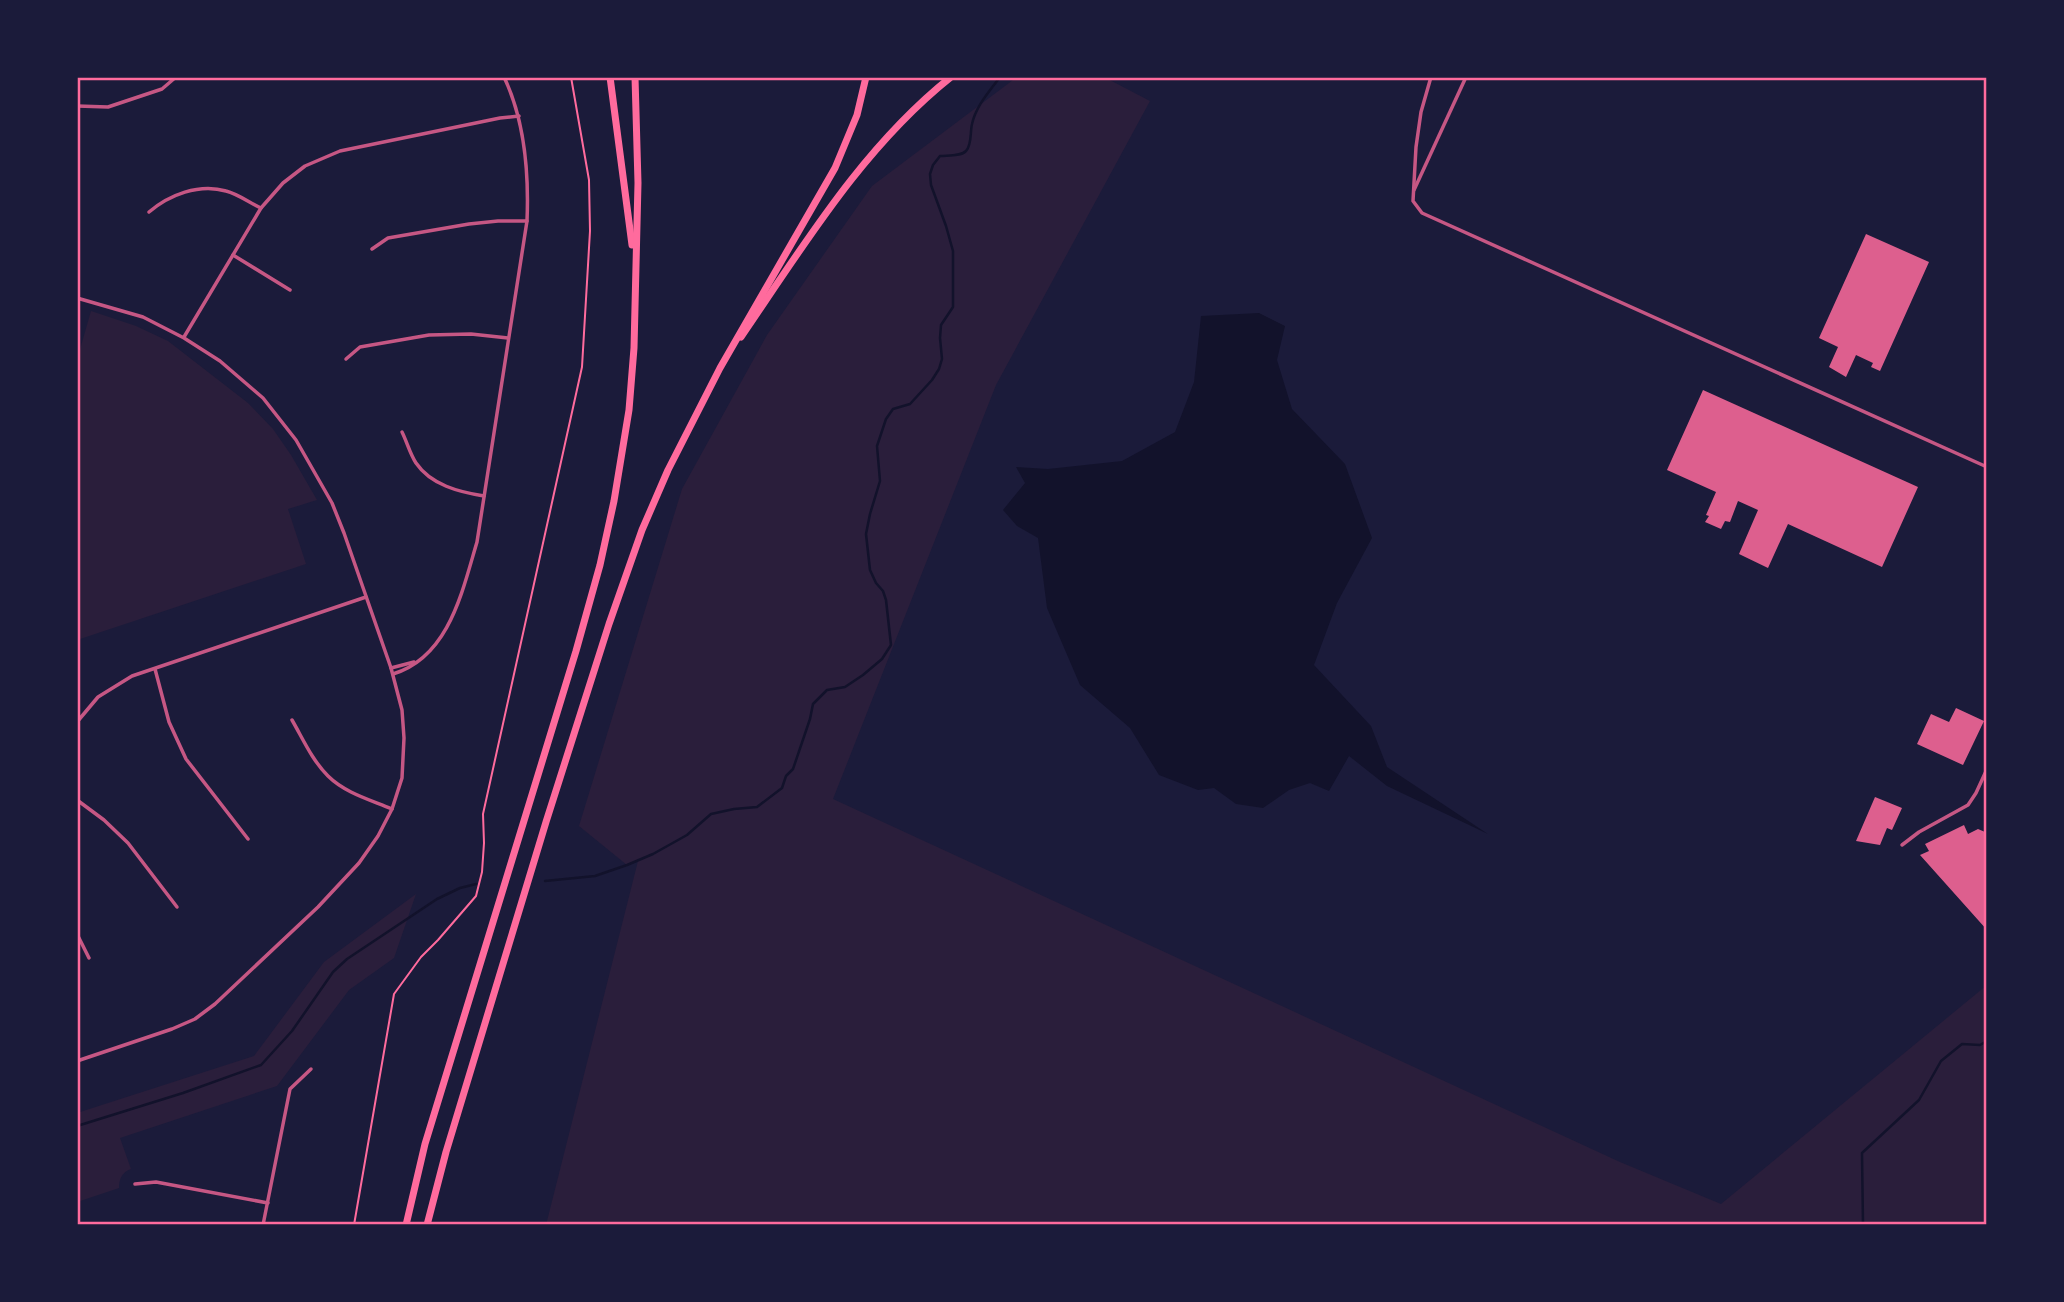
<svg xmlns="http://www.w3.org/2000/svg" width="2064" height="1302" font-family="'DejaVu Sans',sans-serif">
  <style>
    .green { fill: #2a1e3b }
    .water { fill: #12122b }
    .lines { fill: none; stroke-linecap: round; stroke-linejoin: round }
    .stream { stroke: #12122b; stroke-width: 2.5 }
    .building { fill: #dd5f8e }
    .path { stroke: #ff6b9d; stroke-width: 2 }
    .minor { stroke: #c65784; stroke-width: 3.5 }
    .motorway { stroke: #ff6b9d; stroke-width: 7 }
    .neatline { fill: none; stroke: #ff6b9d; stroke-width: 2.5 }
  </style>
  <rect width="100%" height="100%" fill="#1b1b3a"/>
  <g class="green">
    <path d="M1017,77h87l46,24 -154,284 -163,414 787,363 101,42 266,-219v240h-1441l92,-364 -11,4 -48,-39 103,-337 85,-154 105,-149z"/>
    <path d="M91,311l45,15 32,15 80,62 25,26 18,26 26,45 -29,9 18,55 -229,76v-280z"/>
    <path d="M416,894l-22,64 -45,32 -72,96 -157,52 11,31c-9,3 -12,10 -12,19l-42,14v-89l177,-57 70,-94z"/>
  </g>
  <path class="water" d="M1259,313l26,13 -8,34 15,49 53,55 27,74 -35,65 -23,62 57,61 16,41 101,67 -101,-48 -38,-30 -20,35 -19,-8 -21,7 -26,18 -27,-4 -22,-16 -16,2 -39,-15 -29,-47 -50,-43 -33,-77 -9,-70 -21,-12 -14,-16 22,-27 -9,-16 32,2 74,-8 53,-29 19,-50 7,-66z"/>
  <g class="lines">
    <g class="stream">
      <path d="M545,881l50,-5 32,-11 26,-11 34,-19 24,-21 23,-5 23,-2 25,-19 4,-12 7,-7 17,-50 3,-15 14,-14 18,-3 18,-12 19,-16 9,-14 -5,-45 -3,-9 -7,-8 -6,-13 -4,-36 4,-20 10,-33 -3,-35 9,-27 7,-10 17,-5 22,-24 7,-11 3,-10 -2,-21 1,-13 12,-18v-56l-7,-25 -15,-41 -1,-11 3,-9 7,-9c7,-1 20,1 26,-5 6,-6 4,-19 6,-27 4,-18 17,-32 28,-47"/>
      <path d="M77,1126l106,-33 78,-28 31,-34 41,-59 14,-13 90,-60 23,-11 16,-4"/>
      <path d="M1863,1225l-1,-72 57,-53 22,-39 21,-17 18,1 7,-4"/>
    </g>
  </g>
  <g class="building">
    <path d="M1866,234l63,28 -49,109 -9,-4 2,-4 -17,-8 -10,22 -17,-10 9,-20 -19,-9z"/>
    <path d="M1703,390l215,97 -36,80 -94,-43 -20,44 -29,-14 19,-44 -20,-9 -8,21 -5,-1 -4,8 -16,-7 4,-6 -3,-1 10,-23 -49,-22z"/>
    <path d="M1956,708l28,13 -21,44 -46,-21 14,-30 18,8z"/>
    <path d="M1875,797l27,11 -10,22 -5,-2 -7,17 -24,-4z"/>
    <path d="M1964,825l4,9 10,-5 7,3 2,-5v103l-67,-75 9,-4 -4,-7z"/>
  </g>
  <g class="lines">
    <path class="path" d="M354,1225l40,-231 27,-37 17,-17 38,-44 6,-24 2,-29 -1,-29 99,-447 8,-136 -1,-51 -18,-103"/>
    <g class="minor">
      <path d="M1431,77l-10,35 -5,35 -3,54 9,12 565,254"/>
      <path d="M77,106l31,1 54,-18 14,-12"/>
      <path d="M1414,190l52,-113"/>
      <path d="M149,212c20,-17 50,-29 77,-21 12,3 24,12 35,17"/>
      <path d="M372,249l16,-11 81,-14 29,-3h29"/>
      <path d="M233,255l57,35"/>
      <path d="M77,298l66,19 41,21 36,23 43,37 33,42 36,63 12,30 47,135 11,42 2,28 -2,40 -10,31 -14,27 -19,27 -41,44 -103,97 -20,15 -23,10 -95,32"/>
      <path d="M184,337l77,-129 22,-25 22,-17 35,-15 160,-33 19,-2"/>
      <path d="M346,359l14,-12 69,-12 42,-1 37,4"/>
      <path d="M402,432c5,10 8,22 14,31 15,22 43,29 68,33"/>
      <path d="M391,668l23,-6"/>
      <path d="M155,669l14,53 17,37 62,80"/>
      <path d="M393,674c56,-17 69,-82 84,-132l50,-321c2,-48 -2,-100 -23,-144"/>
      <path d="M292,720c11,19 20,40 36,56 17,17 43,24 64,33"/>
      <path d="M77,722l21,-25 34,-21 234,-79"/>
      <path d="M77,800l27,20 24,23 49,64"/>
      <path d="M1902,845l17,-13 49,-27 8,-12 11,-24"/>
      <path d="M77,934l12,24"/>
      <path d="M135,1184l21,-2 112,21"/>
      <path d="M263,1225l27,-136 21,-20"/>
    </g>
    <g class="motorway">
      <path d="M610,77l22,168"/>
      <path d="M741,337c63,-92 122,-190 210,-260"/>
      <path d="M406,1225l19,-81 151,-493 24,-86 14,-64 15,-91 5,-62 4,-165 -3,-106"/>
      <path d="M427,1225l19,-73 100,-330 63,-198 33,-94 26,-60 52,-102 115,-200 22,-53 9,-38"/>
    </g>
  </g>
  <rect width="2064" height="1302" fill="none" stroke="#1b1b3a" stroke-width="158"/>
  <rect x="79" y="79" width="1906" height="1144" class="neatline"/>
</svg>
